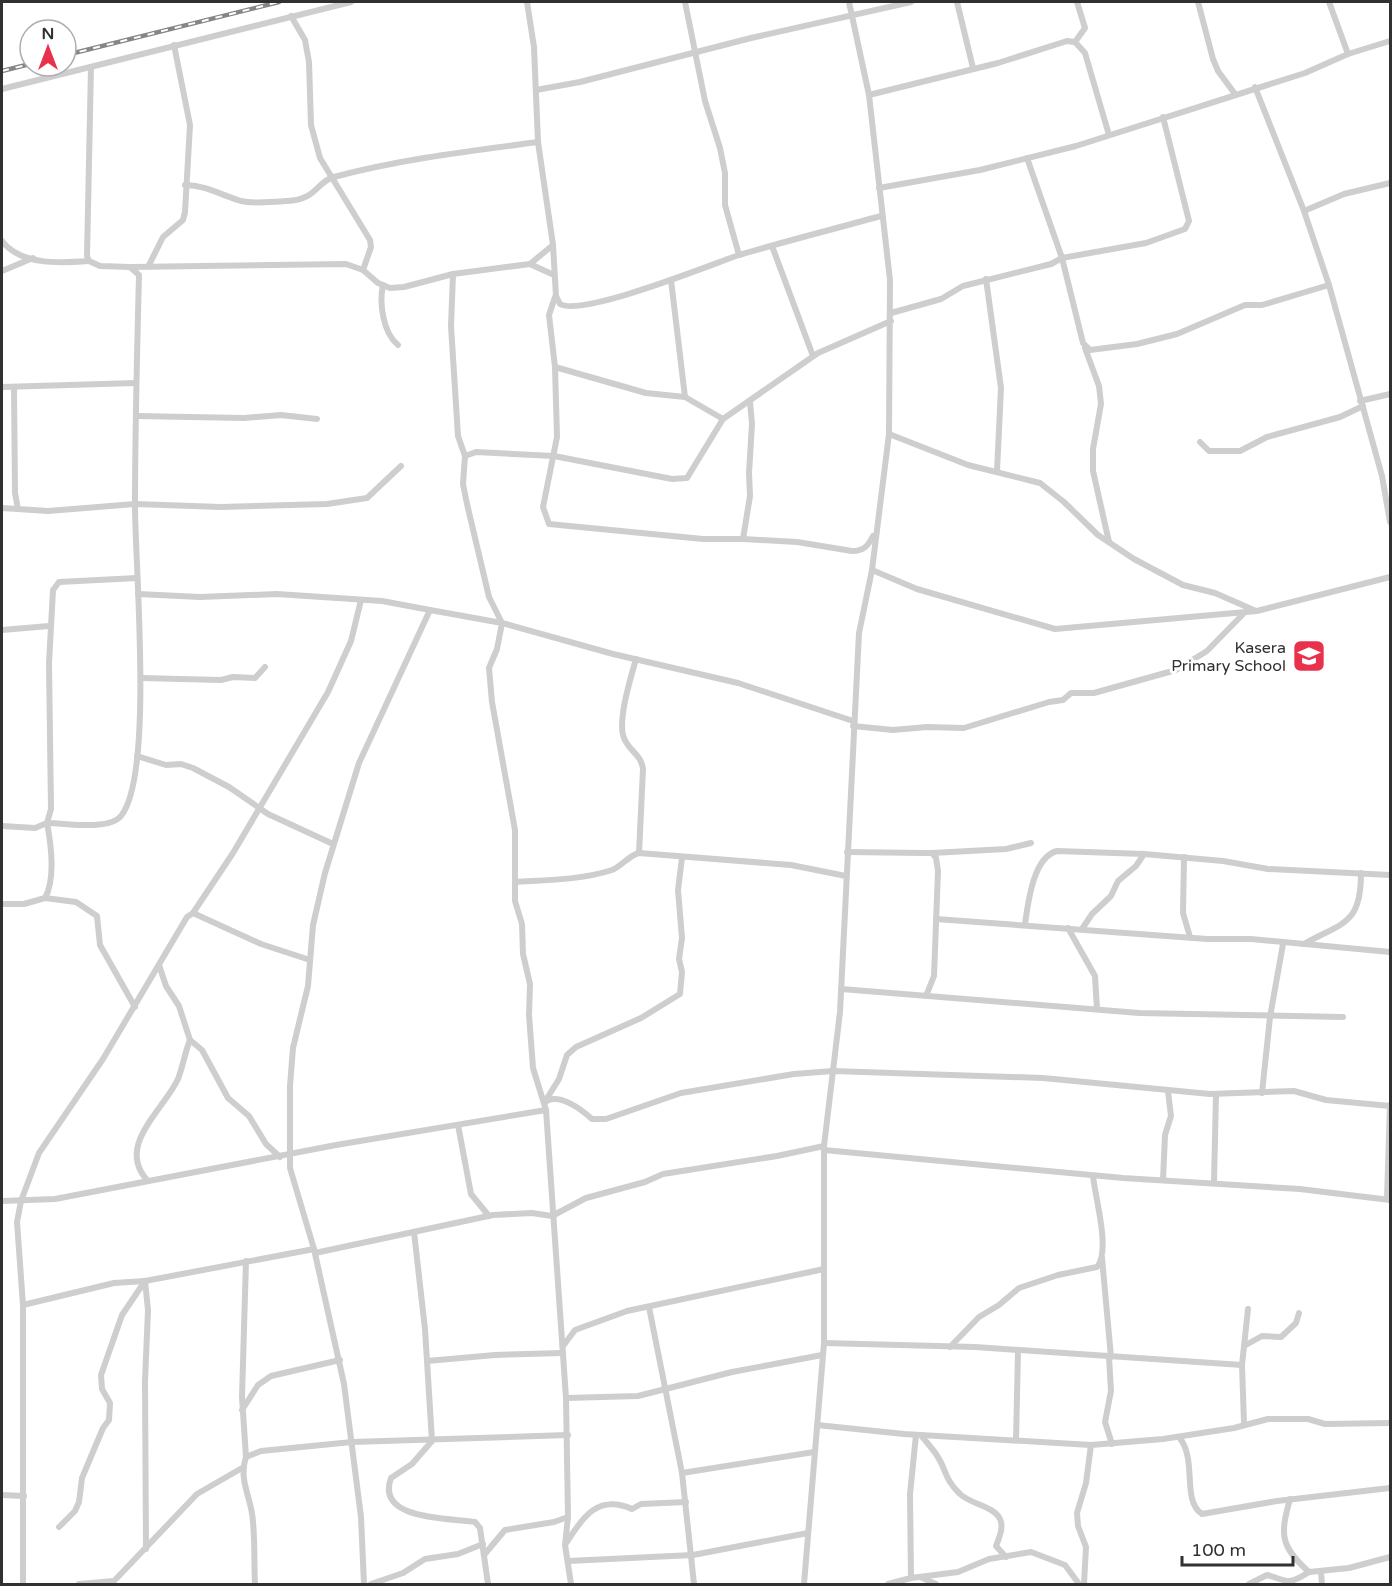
<svg xmlns="http://www.w3.org/2000/svg" width="1392" height="1586" font-family="'Varela Round',sans-serif">
  <style>
    .lines { fill: none; stroke-linecap: round; stroke-linejoin: round }
    .street { stroke: #cecece; stroke-width: 6 }
    .rail-casing { stroke: #868686; stroke-width: 4.5 }
    .rail { stroke: #fff; stroke-width: 2; stroke-dasharray: 7; stroke-linecap: butt }
    .labels { text-anchor: middle; stroke-width: 6; stroke-linejoin: round; paint-order: stroke }
    .poi-label { font-size: 16px; fill: #313131; stroke: #fff; text-anchor: end }
  </style>
  <rect width="100%" height="100%" fill="#fff"/>
  <g class="lines">
    <g class="street">
      <path d="M527,2l7,45 4,95 15,103 3,51 4,8c22,13 150,-39 179,-49 47,-14 95,-26 142,-39"/>
      <path d="M685,2l20,99 15,47 5,25v32l14,50"/>
      <path d="M957,2l16,66"/>
      <path d="M1198,2l15,57 5,12 17,23"/>
      <path d="M1329,2l19,52"/>
      <path d="M291,16l14,24 4,22 2,63 9,33 50,82 1,7 -8,23"/>
      <path d="M1075,42l10,-14 -8,-26"/>
      <path d="M1255,87l49,124 25,74 53,191 8,46"/>
      <path d="M2,89l349,-87"/>
      <path d="M536,90l44,-8 171,-44 160,-36"/>
      <path d="M869,95l129,-32 69,-22 8,1 10,11 24,82"/>
      <path d="M1027,158l35,100 21,85 7,7 47,-6 40,-10 68,-29h17l67,-20"/>
      <path d="M185,185c20,0 36,10 56,16 13,3 33,1 46,0 30,-1 30,-20 47,-24 67,-18 136,-26 204,-35"/>
      <path d="M879,188l101,-18 96,-24 229,-73 43,-19 42,-13"/>
      <path d="M1304,211l40,-17 46,-11"/>
      <path d="M2,241c19,25 60,22 87,20"/>
      <path d="M772,246l41,110"/>
      <path d="M530,264l23,-19"/>
      <path d="M149,265l14,-28 20,-17 2,-8 5,-87 -16,-80"/>
      <path d="M131,267l215,-3 17,6 15,13 12,5 14,-1 49,-13 77,-10 24,11"/>
      <path d="M2,271l31,-13"/>
      <path d="M453,274l-2,52 7,110 7,20"/>
      <path d="M986,279l15,109 -4,83"/>
      <path d="M671,280l14,117 38,22"/>
      <path d="M383,285c-4,18 0,48 15,60"/>
      <path d="M555,297l-6,18 6,52 2,70 -14,70 6,17 154,15h40l54,3 55,9c12,0 16,-5 21,-15"/>
      <path d="M891,313l50,-14 22,-13 88,-22 11,-6 84,-15 39,-14 4,-8 -26,-104"/>
      <path d="M1085,348l14,38 2,18 -8,45v22l16,71"/>
      <path d="M555,367l91,26 39,4"/>
      <path d="M2,387l134,-4"/>
      <path d="M14,387l1,106 3,16"/>
      <path d="M1360,401l30,-7"/>
      <path d="M136,416l108,2 37,-3 36,4"/>
      <path d="M889,434l79,31 72,18 24,19 34,33 36,24 49,26 32,8 41,18"/>
      <path d="M1200,442l9,9h31l27,-14 73,-20 23,-11"/>
      <path d="M2,508l46,3 87,-7 86,3 106,-3 40,-6 34,-32"/>
      <path d="M743,539l7,-43 -1,-23 3,-49 -2,-22"/>
      <path d="M872,570l45,19 138,40 202,-18 133,-34"/>
      <path d="M138,594l62,3 77,-3 105,7 48,9 72,13 111,31 125,29 115,38"/>
      <path d="M2,630l47,-4"/>
      <path d="M636,659c-5,18 -19,62 -12,79 5,13 17,16 19,31l-4,84"/>
      <path d="M141,678l80,2 12,-3 22,1 10,-11"/>
      <path d="M853,726l40,4 34,-3 37,1 85,-26 14,-2 8,-7h23l82,-23 31,-19 38,-39"/>
      <path d="M137,756l29,9 15,-1 12,4 36,19 39,27 65,30"/>
      <path d="M2,826l33,2 12,-5 4,-14 -2,-146 4,-73 6,-8 78,-4"/>
      <path d="M847,852l76,1h9l4,5 2,13 -4,105 -8,20"/>
      <path d="M932,853l74,-4 25,-6"/>
      <path d="M1184,857l-1,56 7,24"/>
      <path d="M515,882c32,-2 66,-2 97,-12 10,-4 16,-14 27,-17l152,12 55,11"/>
      <path d="M45,898l31,4 21,14 3,29 35,62"/>
      <path d="M2,904h22l21,-6c11,-20 6,-54 2,-75 19,0 62,8 74,-7 33,-41 14,-249 14,-310 0,-77 2,-154 4,-231l-9,-8 -30,-1 -11,-5 -2,-5 4,-189"/>
      <path d="M193,913l40,-60 95,-161 23,-51 10,-41"/>
      <path d="M936,919l271,20h44l139,13"/>
      <path d="M1025,924c3,-21 8,-67 32,-73l87,3 79,7 45,8 122,6"/>
      <path d="M1068,928l27,48 2,33"/>
      <path d="M1082,929l10,-15 19,-18 7,-15 18,-15 8,-12"/>
      <path d="M1304,944c39,-22 57,-19 57,-71"/>
      <path d="M159,965l7,21 13,20 11,34 12,10 26,48 21,18 17,28 14,13"/>
      <path d="M841,989l298,24 204,4"/>
      <path d="M1262,1093l8,-76 13,-73"/>
      <path d="M546,1100l13,-21 8,-24 9,-8 65,-29 39,-24 2,-22 -3,-13 3,-21 -4,-48 4,-32"/>
      <path d="M545,1102c14,-10 37,8 47,17h14l75,-26 113,-19 39,-3 210,7 167,16 84,-3 32,9 64,6"/>
      <path d="M458,1125l13,69 18,22"/>
      <path d="M824,1150l299,28 177,11 90,11"/>
      <path d="M147,1180c-31,-35 16,-69 31,-101 5,-13 7,-27 12,-39"/>
      <path d="M1163,1180l2,-45 6,-19 -3,-25"/>
      <path d="M1214,1182l2,-88"/>
      <path d="M1387,1199l3,-94"/>
      <path d="M2,1201l53,-2 281,-54 210,-35"/>
      <path d="M414,1232l11,97 7,112 -20,23 -21,14c-16,43 61,40 84,44l5,6 8,56"/>
      <path d="M315,1253l178,-38 39,-2 20,3 34,-18 59,-16 18,-8 114,-18 47,-10"/>
      <path d="M1102,1258l9,99"/>
      <path d="M246,1261l-4,136 4,60"/>
      <path d="M23,1305l91,-22 31,-2 3,29 -3,71 1,168"/>
      <path d="M649,1307l33,166 12,111"/>
      <path d="M824,1343l151,4 267,18"/>
      <path d="M563,1346l12,-16 52,-19 197,-42"/>
      <path d="M1244,1346l18,-10 19,1 15,-14 3,-10"/>
      <path d="M950,1347l29,-30 20,-12 20,-17 39,-13 39,-8c14,-16 -2,-70 -4,-91"/>
      <path d="M1109,1357l2,34 -6,31 7,22"/>
      <path d="M427,1361l68,-6 68,-2"/>
      <path d="M566,1398l72,-2 94,-24 90,-17"/>
      <path d="M242,1410l16,-25 13,-9 69,-16"/>
      <path d="M1244,1423l-2,-58 6,-56"/>
      <path d="M817,1425l87,9 187,11 72,-6 71,-11 34,-9h40l17,5 65,-1"/>
      <path d="M921,1435c5,7 11,13 15,19 11,16 8,25 24,40 10,10 34,12 40,25 4,8 -1,19 -4,27l10,11"/>
      <path d="M1179,1437c19,23 2,63 23,77l75,-13 113,-13"/>
      <path d="M1016,1440l2,-89"/>
      <path d="M682,1473l132,-21"/>
      <path d="M2,1495l22,1"/>
      <path d="M1290,1499c-10,36 -10,47 19,73l40,-4 41,-11"/>
      <path d="M59,1527l16,-16 4,-9 3,-24 21,-50 6,-8 1,-17 -8,-14 -1,-14 21,-60 23,-34 169,-32"/>
      <path d="M567,1542c16,-26 32,-48 65,-33l9,-5 45,-2"/>
      <path d="M484,1555l21,-25 49,-8 14,-5"/>
      <path d="M568,1561l125,-6 115,-22"/>
      <path d="M1321,1572l1,12"/>
      <path d="M920,1577l16,7"/>
      <path d="M911,1578l-1,-84 6,-59"/>
      <path d="M23,1584v-279l-6,-83 4,-21 18,-48 64,-94 84,-142 6,-4 68,31 49,16"/>
      <path d="M79,1584l35,-3 83,-87 45,-26"/>
      <path d="M255,1584c-1,-20 0,-41 -2,-62 -1,-24 -15,-41 -7,-65l15,-6 91,-9 216,-7"/>
      <path d="M364,1584l-3,-67 -17,-133 -30,-135 -24,-81v-82l3,-38 15,-62 5,-61 12,-52 34,-110 71,-153"/>
      <path d="M371,1584l32,-11 22,-14 33,-5 25,-10"/>
      <path d="M571,1584l-6,-39 3,-28 -2,-119 -20,-288 -13,-42 -4,-53 1,-31 -7,-30 -1,-30 -7,-23v-71l-23,-128 -3,-34 8,-19 5,-26 -13,-26 -22,-93 -4,-20 2,-28 11,-4 78,4 118,23 15,-1 36,-59 95,-66 73,-32"/>
      <path d="M804,1584l20,-241v-197l16,-134 19,-379 13,-63 17,-136 1,-154 -21,-185 -20,-93"/>
      <path d="M888,1584l23,-6 47,-6 31,-13 42,-7 34,13 14,19"/>
      <path d="M1084,1584l2,-37 -8,-21 -1,-13 9,-30 5,-38"/>
      <path d="M1249,1584l18,-9c22,6 20,11 42,-3"/>
    </g>
    <defs>
      <g id="rail">
        <path d="M66,55l213,-53"/>
        <path d="M2,71l28,-7"/>
      </g>
    </defs>
    <use href="#rail" class="rail-casing"/>
    <use href="#rail" class="rail"/>
  </g>
  <defs>
    <symbol id="school-square" viewBox="-11 -11 22 22"><rect x="-9" y="-9" width="18" height="18" rx="4" fill="#ea314c" stroke="#fff"/><path d="M0-5L7-2L0 1L-7-2ZM-4 1L0 2.5L4 1V4Q0 6-4 4Z" fill="#fff"/></symbol>
  </defs>
  <g fill-rule="evenodd">
    <use href="#school-square" x="1290" y="637" width="38" height="38"/>
  </g>
  <g class="labels">
    <g class="poi-label">
      <text x="1286" y="653">Kasera<tspan x="1286" dy="18">Primary School</tspan></text>
    </g>
  </g>
  <rect width="1392" height="1586" fill="none" stroke="#313131" stroke-width="6"/>
  <g transform="translate(48 48)"><circle r="28" fill="#ffffff" stroke="#adadad" stroke-width="1.5"/>
  <path d="M0-4.5L10 22L0 15L-10 22Z" fill="#ea314c"/>
  <text y="-9" font-size="16" font-weight="bold" text-anchor="middle" fill="#313131">N</text>
  </g>
  <path d="M1182 1556v9h111v-9" fill="none" stroke="#313131" stroke-width="3"/>
  <text x="1191" y="1556" font-size="18" fill="#313131" stroke="#ffffff" stroke-width="4.5" paint-order="stroke">100 m</text>
</svg>
